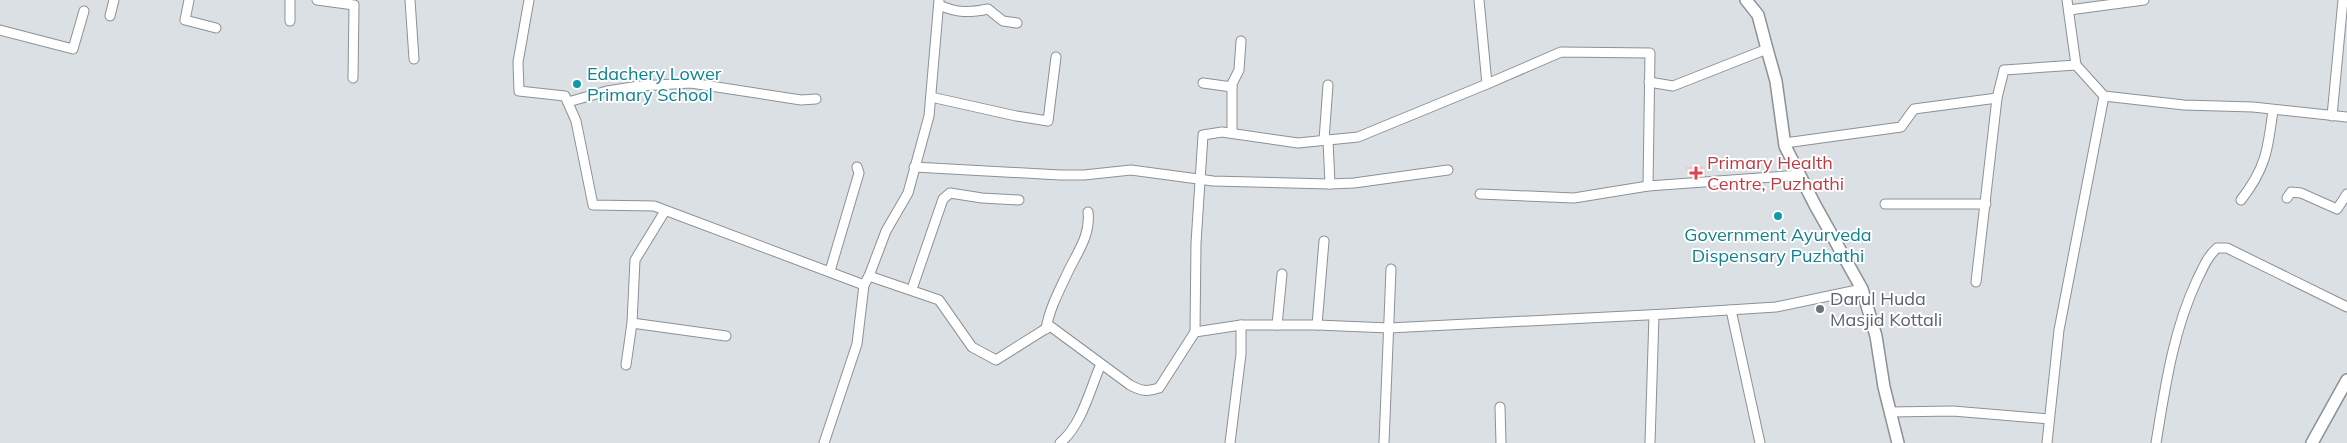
<svg xmlns="http://www.w3.org/2000/svg" width="2347" height="443" font-family="Mulish,sans-serif">
  <style>
    .medical { fill: #e9cecc }
    .lines { fill: none; stroke-linecap: round; stroke-linejoin: round }
    .minor-casing { stroke: #8c9195; stroke-width: 11 }
    .secondary-casing { stroke: #8c9195; stroke-width: 14 }
    .minor { stroke: #fff; stroke-width: 9 }
    .secondary { stroke: #fff; stroke-width: 11 }
    .culture-dot { fill: #0f9aa8; stroke: #fff; stroke-width: 2 }
    .health-dot { fill: #e0444e; stroke: #fff; stroke-width: 2 }
    .worship-dot { fill: #6b7280; stroke: #fff; stroke-width: 2 }
    .labels { text-anchor: middle; stroke-width: 4; stroke-linejoin: round; paint-order: stroke }
    .culture-label { font-size: 18px; fill: #0d838f; stroke: #fff; text-anchor: start }
    .health-label { font-size: 18px; fill: #be3a42; stroke: #fff; text-anchor: start }
    .worship-label { font-size: 18px; fill: #5b616d; stroke: #fff; text-anchor: start }
  </style>
  <rect width="100%" height="100%" fill="#dbe0e4"/>
  <path class="medical" d="M1705,166l1,13 -17,2 -4,-14z"/>
  <g class="lines">
    <defs>
      <g id="minor">
        <path d="M189,0l-4,20 31,8"/>
        <path d="M317,0l37,5 -1,73"/>
        <path d="M410,0l4,59"/>
        <path d="M529,0l-11,62 1,29 46,5 11,25 17,84 61,1 210,79 5,-9 70,24 33,47 24,13 54,-34 80,59c11,6 17,7 29,3l36,-56 46,-7h76l72,3 277,-14 110,-7 86,-18"/>
        <path d="M2067,0l9,65"/>
        <path d="M939,5c18,8 30,8 49,4l15,12 14,2"/>
        <path d="M2069,10l75,-10"/>
        <path d="M110,16l4,-16"/>
        <path d="M290,21v-21"/>
        <path d="M0,30l73,19 11,-38"/>
        <path d="M1649,82l24,4 94,-37"/>
        <path d="M1203,83l29,4"/>
        <path d="M1487,84l74,-32 89,1 -2,133 152,-11"/>
        <path d="M2104,96l80,9 69,2 94,10"/>
        <path d="M931,97l85,19 32,5 8,-64"/>
        <path d="M568,102l39,-11 32,-5 52,-3 110,17 15,-1"/>
        <path d="M2332,116l11,-116"/>
        <path d="M1232,133v-49l7,-14 2,-29"/>
        <path d="M1324,140l4,-55"/>
        <path d="M1328,140l2,44"/>
        <path d="M1785,143l116,-16 13,-18 83,-11 7,-28 72,-5 28,31 -45,234 -12,113"/>
        <path d="M914,167l146,8h24l47,-5 82,11 117,3 24,-1 94,-13"/>
        <path d="M1480,194l94,4 74,-12"/>
        <path d="M2287,198l4,-6 10,1 36,16 10,-15"/>
        <path d="M2241,200c25,-32 27,-51 32,-90"/>
        <path d="M1885,204h101"/>
        <path d="M830,271l29,-98 -2,-6"/>
        <path d="M869,276l17,-45 22,-38 21,-77 10,-116"/>
        <path d="M1976,282l21,-184"/>
        <path d="M912,289l31,-90 7,-6 32,5 37,2"/>
        <path d="M1731,310l29,133"/>
        <path d="M632,323l94,13"/>
        <path d="M1277,325l5,-51"/>
        <path d="M1317,325l7,-84"/>
        <path d="M1046,329c3,-19 13,-38 21,-55 9,-20 24,-38 21,-62"/>
        <path d="M1195,332l1,-89 7,-108 19,-3 76,11 60,-6 129,-53 -8,-84"/>
        <path d="M626,365l6,-42 3,-63 30,-49"/>
        <path d="M1500,407l1,36"/>
        <path d="M1890,412l63,-1 96,8"/>
        <path d="M824,443l33,-99 7,-59"/>
        <path d="M1060,443c22,-18 30,-54 41,-79"/>
        <path d="M1230,443l11,-89v-29"/>
        <path d="M1384,443l7,-174"/>
        <path d="M1650,443l4,-128"/>
        <path d="M2156,443c9,-55 17,-112 41,-163 6,-12 10,-23 20,-32h10l120,59"/>
      </g>
      <g id="secondary">
        <path d="M1746,0l12,15 9,34 9,32 9,65 30,59 47,84 14,47 8,51 14,56"/>
        <path d="M2312,443l35,-63"/>
      </g>
    </defs>
    <use href="#minor" class="minor-casing"/>
    <use href="#secondary" class="secondary-casing"/>
    <use href="#minor" class="minor"/>
    <use href="#secondary" class="secondary"/>
  </g>
  <g class="culture-dot">
    <circle cx="577" cy="84" r="5"/>
    <circle cx="1778" cy="216" r="5"/>
  </g>
  <path class="health-dot" d="M1693.5 165.5h5v5h5v5h-5v5h-5v-5h-5v-5h5z"/>
  <circle class="worship-dot" cx="1820" cy="309" r="5"/>
  <g class="labels">
    <g class="culture-label">
      <text x="587" y="80">Edachery Lower<tspan x="587" dy="21">Primary School</tspan></text>
      <text x="1778" y="241" text-anchor="middle">Government Ayurveda<tspan x="1778" dy="21">Dispensary Puzhathi</tspan></text>
    </g>
    <g class="health-label">
      <text x="1707" y="169">Primary Health<tspan x="1707" dy="21">Centre, Puzhathi</tspan></text>
    </g>
    <g class="worship-label">
      <text x="1830" y="305">Darul Huda<tspan x="1830" dy="21">Masjid Kottali</tspan></text>
    </g>
  </g>
</svg>
